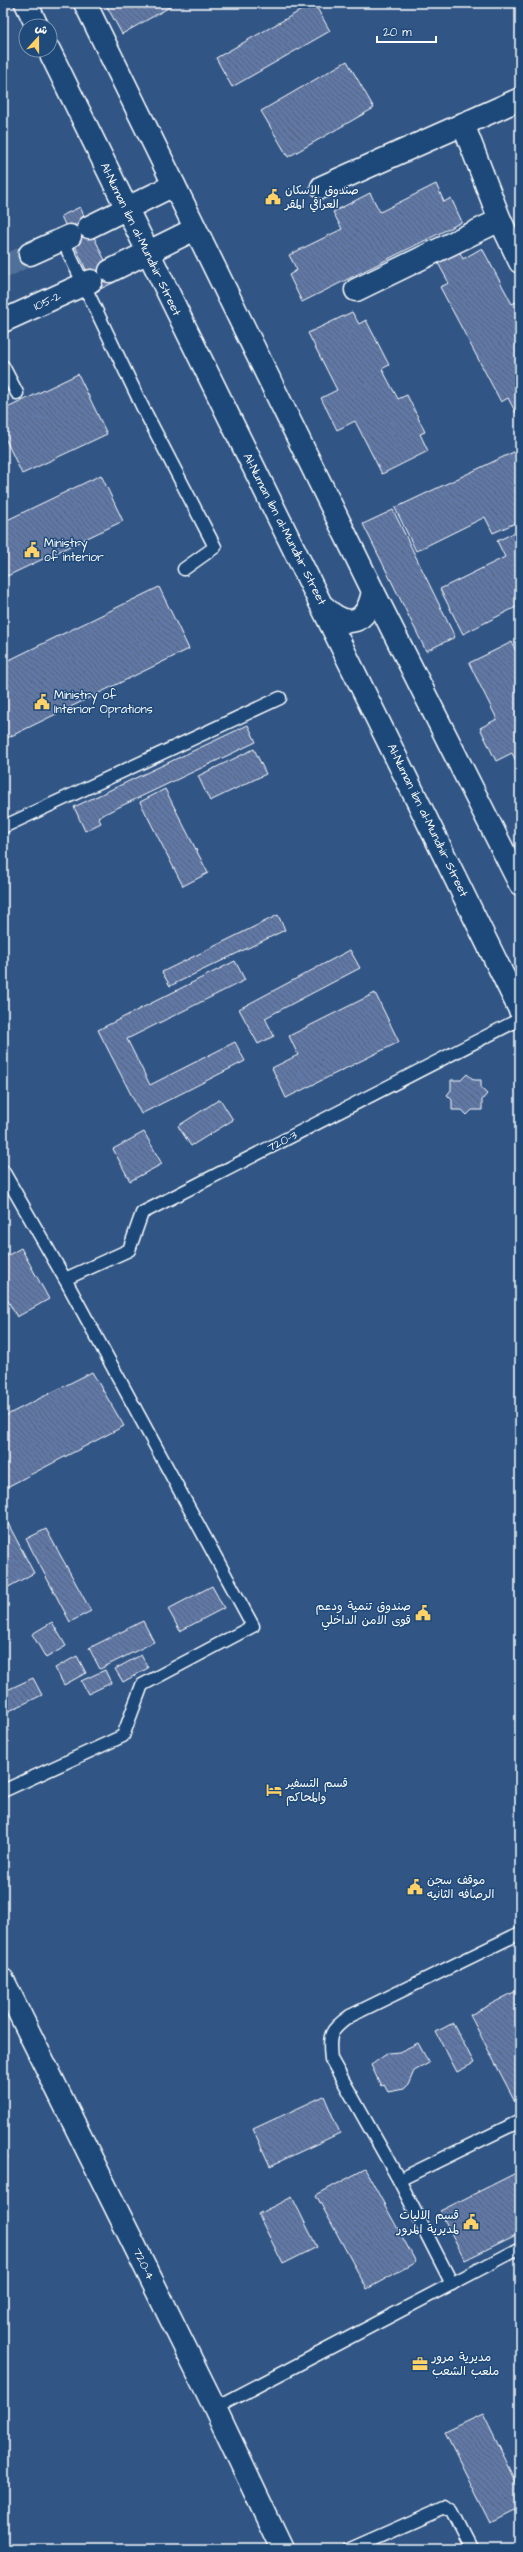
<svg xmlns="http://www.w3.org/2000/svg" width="523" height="2552" font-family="'Architects Daughter','Playpen Sans Arabic',sans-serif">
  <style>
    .building { fill: url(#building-back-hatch); stroke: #fff }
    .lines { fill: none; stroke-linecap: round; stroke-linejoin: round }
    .street-tunnel { stroke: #506f98; stroke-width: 22; stroke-dasharray: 22 11; stroke-linecap: butt }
    .lane-casing { stroke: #fff; stroke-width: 15 }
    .street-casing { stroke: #fff; stroke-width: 25 }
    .lane { stroke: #1f4a7a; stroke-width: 12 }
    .street { stroke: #1f4a7a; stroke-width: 22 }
    .labels { text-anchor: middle; stroke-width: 3; stroke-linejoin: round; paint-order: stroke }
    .poi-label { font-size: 12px; fill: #fff; stroke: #1f4a7a; text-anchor: start }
    .street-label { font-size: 12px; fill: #fff; stroke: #1f4a7a }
  </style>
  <defs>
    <pattern id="building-back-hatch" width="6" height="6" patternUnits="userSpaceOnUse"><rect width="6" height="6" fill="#6178a6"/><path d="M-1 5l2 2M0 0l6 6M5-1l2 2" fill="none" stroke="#566279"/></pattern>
  </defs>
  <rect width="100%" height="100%" fill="#315686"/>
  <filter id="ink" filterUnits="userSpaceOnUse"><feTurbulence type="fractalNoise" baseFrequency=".025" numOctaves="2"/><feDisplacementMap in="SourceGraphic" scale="8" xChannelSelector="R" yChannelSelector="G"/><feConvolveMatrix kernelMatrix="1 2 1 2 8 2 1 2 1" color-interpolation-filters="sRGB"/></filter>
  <g filter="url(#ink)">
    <g class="building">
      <path d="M105,3h63l2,4 -48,27z"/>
      <path d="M314,3l16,28 -98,56 -16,-29z"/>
      <path d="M347,61l27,47 -86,49 -27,-46z"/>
      <path d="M436,184l8,18 7,-4 11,24 -160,80 -13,-27 8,-5 -8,-15 53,-26 -9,-17 37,-19 10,19z"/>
      <path d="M80,207l35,75 -19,9 -35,-75z"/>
      <path d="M26,245l8,17 -31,14v-20z"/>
      <path d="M482,248l30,56 8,-4v111l-4,2 -8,-15 -7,4 -61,-115 9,-4 -11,-20 21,-12 4,8z"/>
      <path d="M352,312l7,12 7,-4 23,45 -7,4 16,30 9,-4 18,37 -5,2 8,17 -46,23 -27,-53 -18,9 -16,-32 16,-8 -29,-57z"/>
      <path d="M78,374l29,60 -85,40 -19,-40v-24z"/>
      <path d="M520,449v72l-27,12 -8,-16 -69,34 -21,-43z"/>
      <path d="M101,475l22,46 -120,57v-56z"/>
      <path d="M393,510l62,127 -29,14 -63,-127z"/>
      <path d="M520,530v75l-57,29 -23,-45 65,-32 -8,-16z"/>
      <path d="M159,587l30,62 -186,91v-77z"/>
      <path d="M512,642l8,18v109l-8,-16 -16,8 -16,-33 17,-9 -28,-56z"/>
      <path d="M248,725l8,17 -158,75 3,6 -16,8 -11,-24z"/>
      <path d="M254,749l12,25 -56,27 -12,-25z"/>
      <path d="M165,789l43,84 -25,13 -43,-84z"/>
      <path d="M278,915l7,15 -115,56 -8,-14z"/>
      <path d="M350,950l10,18 -95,50 9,18 -16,8 -19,-35z"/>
      <path d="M235,961l10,19 -118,59 23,46 85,-43 10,19 -104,53 -43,-84z"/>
      <path d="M375,993l24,49 -113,56 -14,-30 26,-13 -9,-19z"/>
      <path d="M467,1074l7,6h7v8l6,6 -5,6v10h-10l-5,5 -5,-5h-10v-10l-5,-5 4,-5v-10h10z"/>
      <path d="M220,1099l13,21 -42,26 -13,-20z"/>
      <path d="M144,1132l18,32 -32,17 -17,-32z"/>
      <path d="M21,1248l28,51 -32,18 -14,-25v-34z"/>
      <path d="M92,1372l32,54 -121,63v-72z"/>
      <path d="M3,1514l31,59 -31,17z"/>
      <path d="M46,1529l45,82 -21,11 -44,-83z"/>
      <path d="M212,1586l12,22 -44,23 -12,-22z"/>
      <path d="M143,1621l11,21 -54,27 -11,-21z"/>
      <path d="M52,1622l14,24 -20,12 -14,-24z"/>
      <path d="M141,1655l7,13 -25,14 -8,-13z"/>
      <path d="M77,1656l9,17 -22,12 -9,-17z"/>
      <path d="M105,1670l6,13 -23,11 -7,-13z"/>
      <path d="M33,1678l9,17 -39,19v-22z"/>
      <path d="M518,1990l2,5 -1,114 -49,-94z"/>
      <path d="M453,2023l21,40 -17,9 -21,-40z"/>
      <path d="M418,2043l11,20 -15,8 -6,14 -4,4 -16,3 -4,-7 -3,1 -10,-21 17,-12 11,-1z"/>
      <path d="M324,2096l16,37 -70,33 -17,-37z"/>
      <path d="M3,2148l5,10 -5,3z"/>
      <path d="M365,2169l51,93 -49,27 -51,-94z"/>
      <path d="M520,2171v62l-55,27 -25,-49z"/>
      <path d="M292,2197l25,50 -34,17 -25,-50z"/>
      <path d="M483,2414l37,75v18l-30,15 -45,-90z"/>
    </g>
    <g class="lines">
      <path class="street-tunnel" d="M3,268l27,-14"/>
      <defs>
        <g id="lane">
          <path d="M62,239l80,167 73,141 -31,22"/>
          <path d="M3,366l14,27"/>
          <path d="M3,827l277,-129"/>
          <path d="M3,1171l62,108 188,347 -111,59 -19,51 -120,55"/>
          <path d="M65,1279l64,-29 13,-37 378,-194"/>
          <path d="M399,2180l121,-59"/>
          <path d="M452,2284l-53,-104 -68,-121c-3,-24 -1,-29 19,-43l170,-83"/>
          <path d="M215,2408l305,-160"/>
          <path d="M350,2549l95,-42 7,5 19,37"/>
        </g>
        <g id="street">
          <path d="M26,3l11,23"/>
          <path d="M85,3l288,588 147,293"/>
          <path d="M49,50l471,960"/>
          <path d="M463,124l37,96 20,42"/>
          <path d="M322,187l198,-88"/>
          <path d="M89,227l85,-42"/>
          <path d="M30,254l40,-18"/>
          <path d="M110,271l85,-42"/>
          <path d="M356,290l144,-70"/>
          <path d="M3,321l88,-40"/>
          <path d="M324,607c24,23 43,17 49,-16"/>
          <path d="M3,1980l212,428 67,141"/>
        </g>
      </defs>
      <use href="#lane" class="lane-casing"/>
      <use href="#street" class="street-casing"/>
      <use href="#lane" class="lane"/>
      <use href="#street" class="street"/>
    </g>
  </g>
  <defs>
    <symbol id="civic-bare" viewBox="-9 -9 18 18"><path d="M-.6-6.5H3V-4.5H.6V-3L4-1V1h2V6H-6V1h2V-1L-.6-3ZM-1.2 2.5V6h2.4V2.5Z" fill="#ffd166" stroke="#1f4a7a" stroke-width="2.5" paint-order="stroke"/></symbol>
    <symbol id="hotel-bare" viewBox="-9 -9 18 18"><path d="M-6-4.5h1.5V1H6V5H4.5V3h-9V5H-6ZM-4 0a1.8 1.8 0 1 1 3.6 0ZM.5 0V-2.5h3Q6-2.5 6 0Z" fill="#ffd166" stroke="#1f4a7a" stroke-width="2.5" paint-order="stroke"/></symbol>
    <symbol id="office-bare" viewBox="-9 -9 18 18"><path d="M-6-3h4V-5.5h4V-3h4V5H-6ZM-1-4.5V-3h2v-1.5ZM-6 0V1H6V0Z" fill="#ffd166" stroke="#1f4a7a" stroke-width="2.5" paint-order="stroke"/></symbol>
  </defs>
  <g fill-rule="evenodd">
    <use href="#civic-bare" x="262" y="186" width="22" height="22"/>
    <use href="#civic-bare" x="21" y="539" width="22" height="22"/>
    <use href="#civic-bare" x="31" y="691" width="22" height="22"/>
    <use href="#civic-bare" x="412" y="1602" width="22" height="22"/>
    <use href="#hotel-bare" x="263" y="1779" width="22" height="22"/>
    <use href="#civic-bare" x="404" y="1876" width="22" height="22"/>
    <use href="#civic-bare" x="460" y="2211" width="22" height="22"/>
    <use href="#office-bare" x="409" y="2353" width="22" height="22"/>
  </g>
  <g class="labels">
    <g class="poi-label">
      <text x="285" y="194">صندوق الاسكان<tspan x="285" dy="14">العراقي المقر</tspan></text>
      <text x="44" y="547">Ministry<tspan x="44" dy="14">of interior</tspan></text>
      <text x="54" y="699">Ministry of<tspan x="54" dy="14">Interior Oprations</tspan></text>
      <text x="411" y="1610" text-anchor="end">صندوق تنمية ودعم<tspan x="411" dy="14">قوى الامن الداخلي</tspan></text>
      <text x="286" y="1787">قسم التسفير<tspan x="286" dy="14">والمحاكم</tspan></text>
      <text x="427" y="1884">موقف سجن<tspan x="427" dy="14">الرصافه الثانيه</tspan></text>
      <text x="459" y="2219" text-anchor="end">قسم الاليات<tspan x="459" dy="14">لمديرية المرور</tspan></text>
      <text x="432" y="2361">مديرية مرور<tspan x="432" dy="14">ملعب الشعب</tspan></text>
    </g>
    <g class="street-label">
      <text transform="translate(141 239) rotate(64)" y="4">Al-Numan ibn al-Mundhir Street</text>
      <text transform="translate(47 301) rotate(-25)" y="4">105-2</text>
      <text transform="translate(285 529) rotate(63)" y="4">Al-Numan ibn al-Mundhir Street</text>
      <text transform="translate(428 820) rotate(64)" y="4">Al-Numan ibn al-Mundhir Street</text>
      <text transform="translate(282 1141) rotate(-27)" y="4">720-3</text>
      <text transform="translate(144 2264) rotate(64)" y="4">720-4</text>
    </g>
  </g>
  <rect width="523" height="2552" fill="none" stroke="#1f4a7a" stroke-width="16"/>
  <rect x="8" y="8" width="507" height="2536" fill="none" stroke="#fff" stroke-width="1.5" filter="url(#ink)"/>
  <g transform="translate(38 38) rotate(21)"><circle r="19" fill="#1f4a7a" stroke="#7992af"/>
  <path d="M0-3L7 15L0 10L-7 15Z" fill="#ffd166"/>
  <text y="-6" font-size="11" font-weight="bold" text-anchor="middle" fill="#ffffff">ش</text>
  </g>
  <path d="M377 36v6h59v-6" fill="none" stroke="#ffffff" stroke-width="2"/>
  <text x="383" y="36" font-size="12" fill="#ffffff" stroke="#1f4a7a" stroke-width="3" paint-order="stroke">20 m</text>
</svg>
